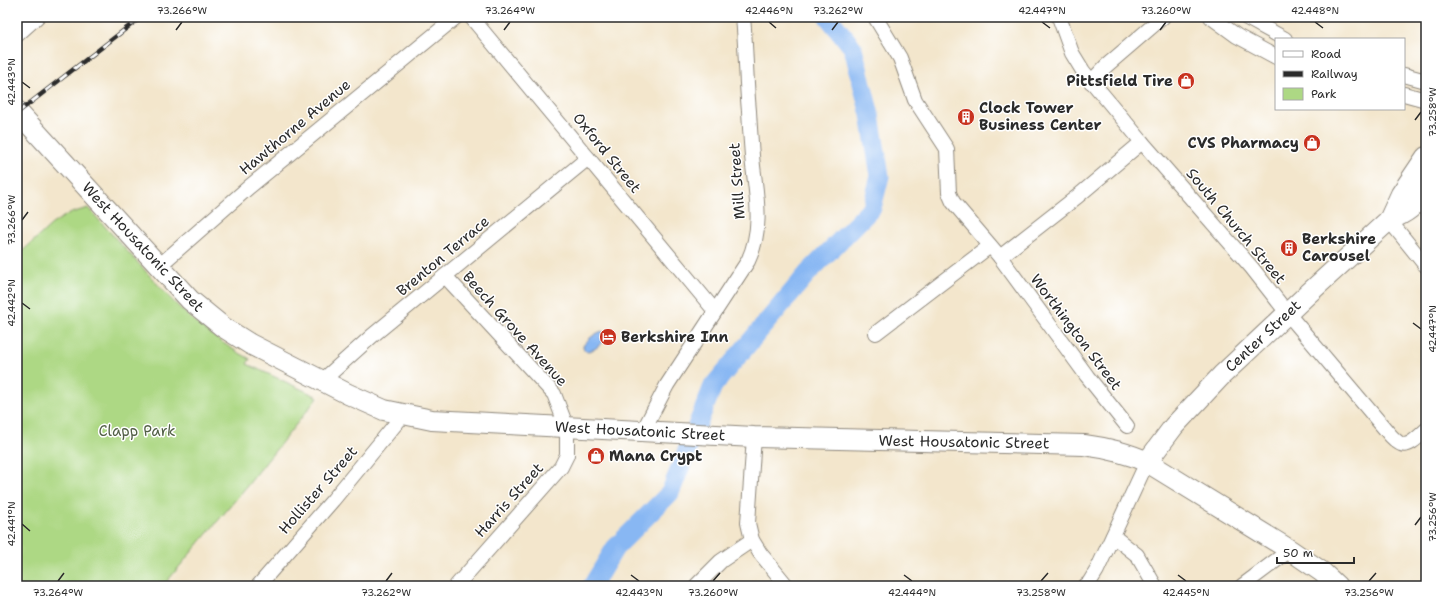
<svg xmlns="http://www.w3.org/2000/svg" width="1443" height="603" font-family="'Shantell Sans',sans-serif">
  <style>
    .green { fill: #add884; stroke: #6c8258 }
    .water { fill: #88b7f3; stroke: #5a718f }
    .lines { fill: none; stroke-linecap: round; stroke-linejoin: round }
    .river { stroke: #88b7f3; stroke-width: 19 }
    .minor-casing { stroke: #8f887c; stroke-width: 16 }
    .highway-casing { stroke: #8f887c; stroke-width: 22 }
    .minor { stroke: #fff; stroke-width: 14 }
    .highway { stroke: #fff; stroke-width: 20 }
    .rail-casing { stroke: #2b2b2b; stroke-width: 4.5 }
    .rail { stroke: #fff; stroke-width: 3; stroke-dasharray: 9; stroke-linecap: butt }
    .ticks { fill: none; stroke: #2b2b2b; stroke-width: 1.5 }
    .labels { text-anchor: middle; stroke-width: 3; stroke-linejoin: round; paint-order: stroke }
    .poi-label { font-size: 15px; font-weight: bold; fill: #2b2b2b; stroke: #fff; text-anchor: start }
    .street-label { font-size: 15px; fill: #2b2b2b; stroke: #fff }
    .park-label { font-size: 15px; fill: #525f46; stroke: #fff }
    .neatline { fill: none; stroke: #2b2b2b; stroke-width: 1.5 }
    .ticks-label { font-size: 10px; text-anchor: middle; fill: #2b2b2b }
  </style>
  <rect width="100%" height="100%" fill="#fff"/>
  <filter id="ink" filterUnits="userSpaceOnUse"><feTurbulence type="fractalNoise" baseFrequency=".025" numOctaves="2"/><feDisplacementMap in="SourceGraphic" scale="8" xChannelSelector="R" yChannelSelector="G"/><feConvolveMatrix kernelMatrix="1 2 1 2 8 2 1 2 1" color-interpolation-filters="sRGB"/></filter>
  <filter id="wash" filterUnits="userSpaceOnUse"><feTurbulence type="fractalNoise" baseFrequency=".012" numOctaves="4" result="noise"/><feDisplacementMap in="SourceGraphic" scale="16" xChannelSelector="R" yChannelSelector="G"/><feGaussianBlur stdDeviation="0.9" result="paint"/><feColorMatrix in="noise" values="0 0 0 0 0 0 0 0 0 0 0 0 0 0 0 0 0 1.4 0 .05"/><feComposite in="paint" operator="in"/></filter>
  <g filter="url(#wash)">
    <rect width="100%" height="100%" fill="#f3e6cc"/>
    <path class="green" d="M88,208l83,91c24,25 49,44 79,60l-3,5 71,33 -75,94 -80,95h-146v-330l35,-32 16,-10z"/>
    <path class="water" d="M602,331l4,5c-2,7 -14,18 -22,14l-1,-4c5,-7 11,-12 19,-15z"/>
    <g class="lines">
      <path class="river" d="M592,586l23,-38 55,-55 43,-107 94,-112 65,-66 8,-32 -10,-61 -17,-67 -25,-31"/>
    </g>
  </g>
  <g filter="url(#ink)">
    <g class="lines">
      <defs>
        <g id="minor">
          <path d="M471,17l244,294"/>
          <path d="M875,17l25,41 15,42 32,49 2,44 4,9 47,55 78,-61 64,-54"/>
          <path d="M1059,17l13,36 11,18 59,71 110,126 36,46 103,122c3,3 7,7 10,8 8,4 20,-10 25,-14"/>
          <path d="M1211,17l26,19 39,21"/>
          <path d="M1245,17l40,22"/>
          <path d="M17,35l20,-18"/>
          <path d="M1404,75l22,6"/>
          <path d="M1091,82l15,-16 57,-49"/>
          <path d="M1404,94l22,6"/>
          <path d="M1389,220l37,46"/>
          <path d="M1000,257l87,119 40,50"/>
          <path d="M159,266l90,-79 207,-170"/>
          <path d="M445,276l109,118 13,34v27l-6,12 -105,119"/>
          <path d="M876,333l114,-87"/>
          <path d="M322,381l50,-45 216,-178"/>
          <path d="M643,431l24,-46 81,-124c15,-32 9,-62 5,-95 -2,-19 -3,-37 -4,-55 -3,-31 -3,-63 -6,-94"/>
          <path d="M754,437l-6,86 4,17 8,13 27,33"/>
          <path d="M1113,536l24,19 18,31"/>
          <path d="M258,586l75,-86 70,-85"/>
          <path d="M696,586l25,-25 31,-21"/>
          <path d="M1085,586l4,-3 8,-13 50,-108"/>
          <path d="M1242,586l48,-36"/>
        </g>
        <g id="highway">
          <path d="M17,111l173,189 33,27 27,17 98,50 36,16 48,10 322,17 330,8c23,3 42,7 63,17l143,88 32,22 15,14"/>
          <path d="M1389,220l12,-26 25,-37"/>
          <path d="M1147,462l27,-36 48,-51 87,-82 80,-73c19,-8 25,-13 37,-30"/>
        </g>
      </defs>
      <use href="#minor" class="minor-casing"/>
      <use href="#highway" class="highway-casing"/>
      <use href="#minor" class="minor"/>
      <use href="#highway" class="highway"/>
      <defs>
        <path id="rail" d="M17,113l124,-96"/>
      </defs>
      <use href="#rail" class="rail-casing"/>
      <use href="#rail" class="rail"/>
    </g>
  </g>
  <path class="ticks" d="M769,22l7,6M1042,22l8,6M1315,22l8,6M176,30l6,-8M504,30l6,-8M832,30l6,-8M1160,30l6,-8M22,82l8,6M1415,120l6,-8M22,220l6,-8M22,303l8,6M1413,323l8,6M22,524l8,7M1415,525l6,-8M631,575l8,6M904,575l8,6M1178,575l8,6M58,581l6,-8M386,581l6,-8M713,581l7,-8M1041,581l7,-8M1369,581l7,-8"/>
  <defs>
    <symbol id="shop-disc" viewBox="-11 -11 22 22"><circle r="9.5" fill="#c8321e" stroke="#fff"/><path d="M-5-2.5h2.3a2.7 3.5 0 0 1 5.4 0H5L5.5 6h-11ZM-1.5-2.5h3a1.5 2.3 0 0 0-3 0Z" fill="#fff"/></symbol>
    <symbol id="building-disc" viewBox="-11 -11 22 22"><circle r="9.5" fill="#c8321e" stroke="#fff"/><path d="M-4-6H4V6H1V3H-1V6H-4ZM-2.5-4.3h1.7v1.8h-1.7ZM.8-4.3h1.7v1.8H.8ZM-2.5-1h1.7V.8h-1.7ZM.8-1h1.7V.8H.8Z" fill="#fff"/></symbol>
    <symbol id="hotel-disc" viewBox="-11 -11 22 22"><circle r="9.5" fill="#c8321e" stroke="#fff"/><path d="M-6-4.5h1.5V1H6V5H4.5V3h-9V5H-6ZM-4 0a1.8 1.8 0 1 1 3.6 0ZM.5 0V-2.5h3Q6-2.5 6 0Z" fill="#fff"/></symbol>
  </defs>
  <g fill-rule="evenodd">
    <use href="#shop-disc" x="1176" y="71" width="20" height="20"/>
    <use href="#building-disc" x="956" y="107" width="20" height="20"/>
    <use href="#shop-disc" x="1302" y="133" width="20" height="20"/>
    <use href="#building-disc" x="1279" y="238" width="20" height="20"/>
    <use href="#hotel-disc" x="598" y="327" width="20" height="20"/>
    <use href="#shop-disc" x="586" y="446" width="20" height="20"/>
  </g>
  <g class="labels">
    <g class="poi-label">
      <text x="1173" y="86" text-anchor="end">Pittsfield Tire</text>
      <text x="979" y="113">Clock Tower<tspan x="979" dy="17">Business Center</tspan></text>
      <text x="1299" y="148" text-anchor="end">CVS Pharmacy</text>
      <text x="1302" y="244">Berkshire<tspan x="1302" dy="17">Carousel</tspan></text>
      <text x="621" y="342">Berkshire Inn</text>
      <text x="609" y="461">Mana Crypt</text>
    </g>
    <g class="street-label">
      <text transform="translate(295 127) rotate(-40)" y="5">Hawthorne Avenue</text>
      <text transform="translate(607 153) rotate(51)" y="5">Oxford Street</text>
      <text transform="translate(737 181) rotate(-94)" y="5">Mill Street</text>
      <text transform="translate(1236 226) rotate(50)" y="5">South Church Street</text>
      <text transform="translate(143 247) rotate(47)" y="5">West Housatonic Street</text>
      <text transform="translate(443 256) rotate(-40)" y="5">Brenton Terrace</text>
      <text transform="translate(515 329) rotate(48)" y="5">Beech Grove Avenue</text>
      <text transform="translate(1076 332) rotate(53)" y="5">Worthington Street</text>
      <text transform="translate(1263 336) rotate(-43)" y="5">Center Street</text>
      <text transform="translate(640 431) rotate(3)" y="5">West Housatonic Street</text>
      <text transform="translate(964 442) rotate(1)" y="5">West Housatonic Street</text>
      <text transform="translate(318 490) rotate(-49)" y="5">Hollister Street</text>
      <text transform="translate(509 500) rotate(-48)" y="5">Harris Street</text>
    </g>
    <g class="park-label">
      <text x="137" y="436">Clapp Park</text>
    </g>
  </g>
  <rect width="1443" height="603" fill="none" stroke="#fff" stroke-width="44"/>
  <rect x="1275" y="38" width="130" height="72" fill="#ffffff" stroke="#aaaaaa"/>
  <rect x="1283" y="51" width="20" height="6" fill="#ffffff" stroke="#aaaaaa"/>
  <text x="1311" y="58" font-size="12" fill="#2b2b2b">Road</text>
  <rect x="1283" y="71" width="20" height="6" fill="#2b2b2b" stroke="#aaaaaa"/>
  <text x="1311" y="78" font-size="12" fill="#2b2b2b">Railway</text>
  <rect x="1283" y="88" width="20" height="12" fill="#add884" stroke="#aaaaaa"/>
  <text x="1311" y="98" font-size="12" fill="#2b2b2b">Park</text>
  <path d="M1277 557v6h77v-6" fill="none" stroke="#2b2b2b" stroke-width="2"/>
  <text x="1283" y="557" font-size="12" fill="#2b2b2b" stroke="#ffffff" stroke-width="3" paint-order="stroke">50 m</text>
  <rect x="22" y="22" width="1399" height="559" class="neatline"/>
  <g class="ticks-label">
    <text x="182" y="14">73.266°W</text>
    <text x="510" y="14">73.264°W</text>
    <text x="769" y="14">42.446°N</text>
    <text x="838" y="14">73.262°W</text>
    <text x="1042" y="14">42.447°N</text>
    <text x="1166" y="14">73.260°W</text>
    <text x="1315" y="14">42.448°N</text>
    <text transform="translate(11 82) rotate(-90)" y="4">42.443°N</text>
    <text transform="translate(1432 112) rotate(-90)" y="4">73.258°W</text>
    <text transform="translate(11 220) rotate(-90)" y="4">73.266°W</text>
    <text transform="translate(11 303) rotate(-90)" y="4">42.442°N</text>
    <text transform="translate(1432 329) rotate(-90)" y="4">42.447°N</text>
    <text transform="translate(1432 517) rotate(-90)" y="4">73.256°W</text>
    <text transform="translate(11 524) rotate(-90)" y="4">42.441°N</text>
    <text x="58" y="596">73.264°W</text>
    <text x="386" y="596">73.262°W</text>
    <text x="639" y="596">42.443°N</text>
    <text x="713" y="596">73.260°W</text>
    <text x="912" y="596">42.444°N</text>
    <text x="1041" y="596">73.258°W</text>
    <text x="1186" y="596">42.445°N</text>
    <text x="1369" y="596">73.256°W</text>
  </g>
</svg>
